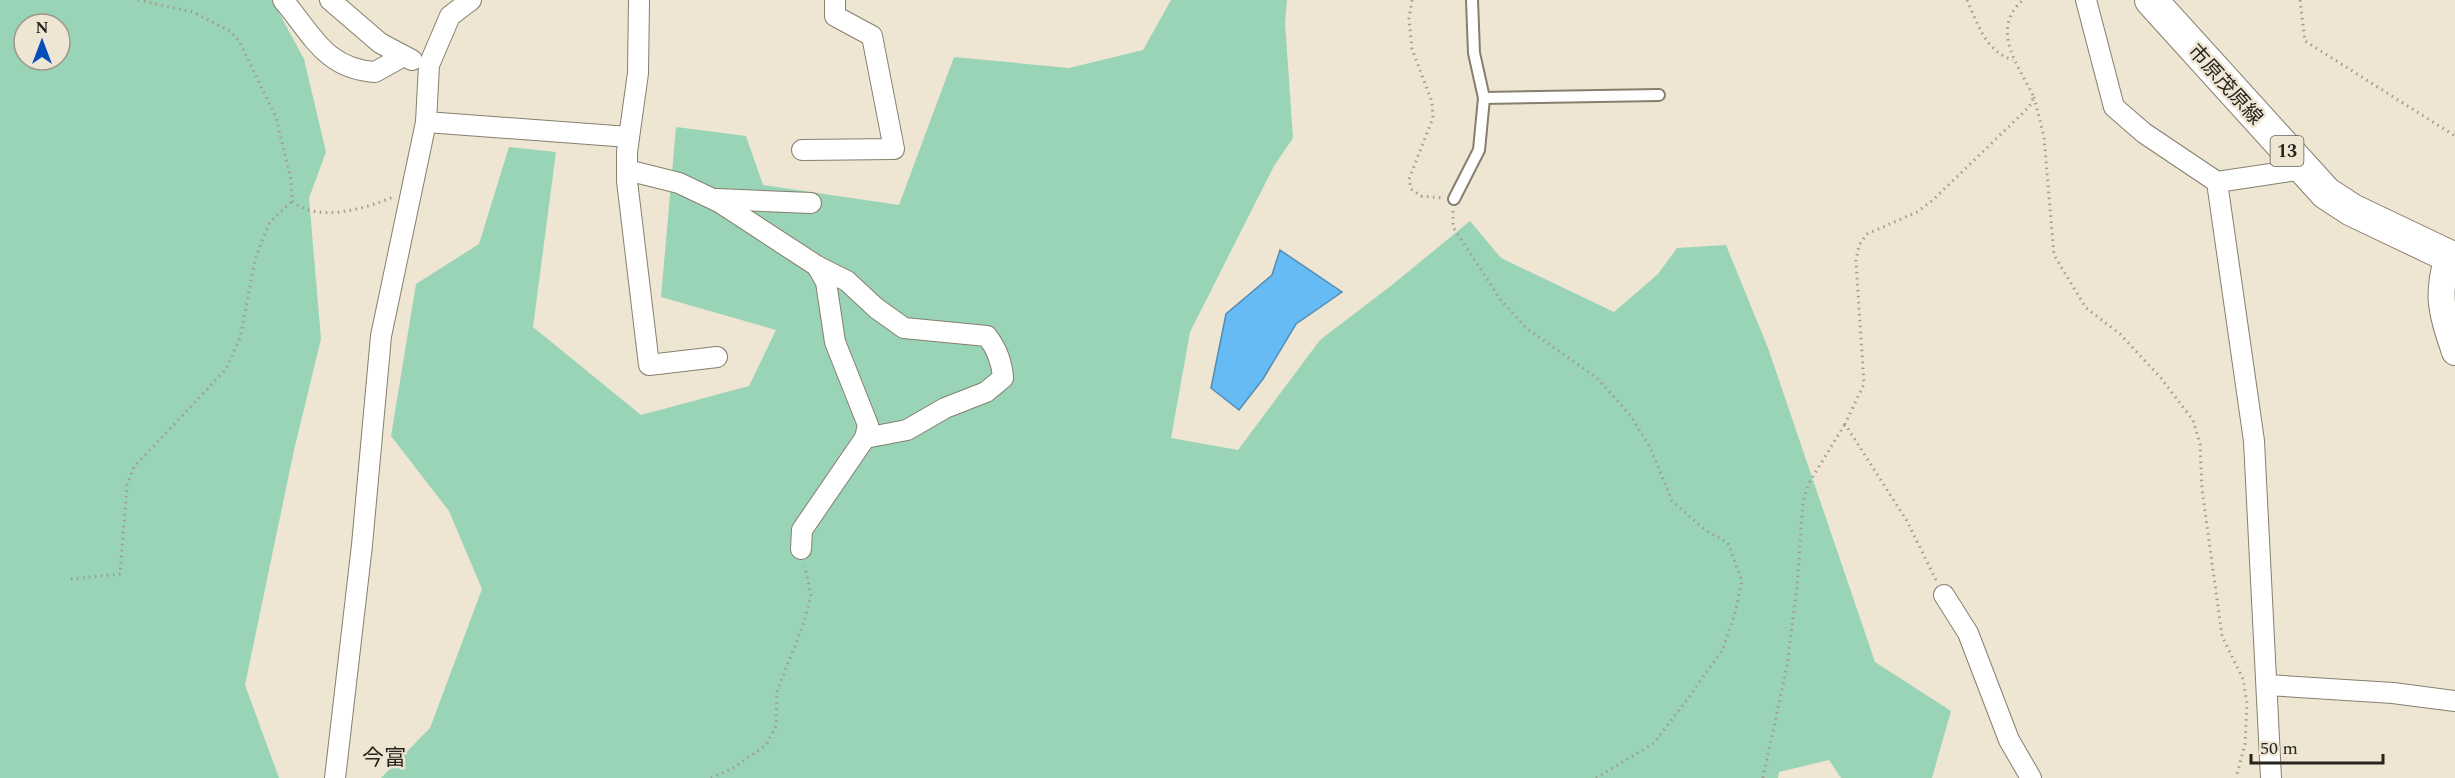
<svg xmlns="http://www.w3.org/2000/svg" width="2455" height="778" font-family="Spectral,'Noto Sans JP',serif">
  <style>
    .green { fill: #99d4b7; fill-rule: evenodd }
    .water { fill: #66bbf5; stroke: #538db4; stroke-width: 1.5 }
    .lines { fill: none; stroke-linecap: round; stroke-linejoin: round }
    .service-casing { stroke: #867f6e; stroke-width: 14 }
    .minor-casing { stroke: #867f6e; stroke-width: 22 }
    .tertiary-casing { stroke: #867f6e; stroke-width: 28 }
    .primary-casing { stroke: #867f6e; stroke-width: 34 }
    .path { stroke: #a29b8e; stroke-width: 3; stroke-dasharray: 1.5 4.5; stroke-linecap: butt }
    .service { stroke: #fff; stroke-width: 10 }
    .minor { stroke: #fff; stroke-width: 20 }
    .tertiary { stroke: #fff; stroke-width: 26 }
    .primary { stroke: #fff; stroke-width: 32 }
    .labels { text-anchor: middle; stroke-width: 5; stroke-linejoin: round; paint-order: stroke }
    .shield { fill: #eee5d3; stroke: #635d54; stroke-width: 1.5 }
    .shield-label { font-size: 18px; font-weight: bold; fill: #27231d }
    .street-label { font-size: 20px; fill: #27231d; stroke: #eee5d3 }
    .quarter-label { font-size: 22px; fill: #27231d; stroke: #eee5d3 }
  </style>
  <rect width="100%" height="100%" fill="#eee5d3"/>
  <g class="green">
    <path d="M0,0h272l32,59 22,93 -17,46 12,141 -27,111 -49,235 34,93h-279zM24,24h36v36h-36z"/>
    <path d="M1171,0h116l-2,22 8,116 -19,28 -84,166 -19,106 67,12 82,-110 72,-55 78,-64 31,37 113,54 44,-38 19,-26 49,-3 42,103 107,314 76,49 -19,67h-91l-12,-18 -50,12 -1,6h-1397l49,-50 52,-139 -33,-78 -58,-75 25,-152 63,-40 30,-97 47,5 -23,175 108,88 108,-29 27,-56 -115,-33 15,-170 70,9 17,49 136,20 55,-148 115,11 74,-18z"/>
  </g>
  <path class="water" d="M1280,250l62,42 -46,32 -33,55 -24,31 -28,-22 15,-74 46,-39z"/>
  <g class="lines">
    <defs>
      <g id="service">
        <path d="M1484,98l175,-3"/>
        <path d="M1454,199l25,-49 5,-52 -10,-45 -2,-53"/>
      </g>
      <g id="minor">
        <path d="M283,0c29,34 42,69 92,72l27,-15"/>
        <path d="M330,0l50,43 32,17"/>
        <path d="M639,0l-1,73 -11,79v29l22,184 68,-8"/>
        <path d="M2086,0l28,107 30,26 73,49 37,259 17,337"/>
        <path d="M426,122l203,15"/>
        <path d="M802,150l92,-1 -22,-113 -37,-20v-16"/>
        <path d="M627,170l52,13 40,19 98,64 30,15 29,27 28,20 83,8c10,13 15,25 16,42l-17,14 -41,16 -38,22 -42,8 -63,92 -1,19"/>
        <path d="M2217,182l86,-13"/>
        <path d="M716,199l95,4"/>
        <path d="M817,266l9,16 9,60 33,83 -3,13"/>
        <path d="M1944,595l24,38 41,107 22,38"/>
        <path d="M2267,685l126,8 62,8"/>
        <path d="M335,778l27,-233 19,-209 45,-214 3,-57 21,-49 21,-16"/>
      </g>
      <path id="tertiary" d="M2448,256c-12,41 -6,57 7,96"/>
      <path id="primary" d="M2151,0l175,193 26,17 103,49"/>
    </defs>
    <use href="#service" class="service-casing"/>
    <use href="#minor" class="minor-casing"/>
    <use href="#tertiary" class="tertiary-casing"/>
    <use href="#primary" class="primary-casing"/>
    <g class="path">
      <path d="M138,0l55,12 37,19 9,10 37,76 15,63 1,21c25,22 73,8 101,-4"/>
      <path d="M1412,0l-3,19 3,30 20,53 1,16 -24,61 2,10 10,7 21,2"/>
      <path d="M1967,0c11,24 18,51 46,60"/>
      <path d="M2300,0l5,41 150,95"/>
      <path d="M2034,97l10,40 10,118 32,53 34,26 40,43 33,43 7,24 2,45 20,147 21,43 4,24 -2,41 -9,34"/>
      <path d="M1453,211v16l47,72 26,29 71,50 33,37 20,32 22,54 33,29 23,13 14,38 -7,32 -12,36 -34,48 -35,46 -58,35"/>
      <path d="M71,579l49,-5 7,-89 7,-18 92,-98 14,-31 15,-78 8,-22 7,-16 22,-21"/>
      <path d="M1936,580l-29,-59 -62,-97 19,-40 -8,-123 3,-16 8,-11 50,-22 16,-12 96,-93 5,-10c-15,-30 -45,-68 -11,-97"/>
      <path d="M711,778l22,-10 33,-23 10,-19 1,-35 25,-63 9,-32 -6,-30"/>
      <path d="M1763,778l24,-112 10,-79 6,-86 6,-18 36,-59"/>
    </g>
    <use href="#service" class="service"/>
    <use href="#minor" class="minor"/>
    <use href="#tertiary" class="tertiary"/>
    <use href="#primary" class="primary"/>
  </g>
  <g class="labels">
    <rect class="shield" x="2270.5" y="136" width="33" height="30" rx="4.5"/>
    <g class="shield-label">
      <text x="2287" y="157">13</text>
    </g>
    <g class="street-label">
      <text transform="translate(2226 84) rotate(48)" y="7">市原茂原線</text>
    </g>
    <g class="quarter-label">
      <text x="384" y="765">今富</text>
    </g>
  </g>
  <g transform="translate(42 42)"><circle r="28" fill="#eee5d3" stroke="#9e978a" stroke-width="1.5"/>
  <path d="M0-4.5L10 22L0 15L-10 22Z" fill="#044eb8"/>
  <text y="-9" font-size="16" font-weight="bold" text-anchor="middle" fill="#27231d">N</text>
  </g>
  <path d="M2251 754v9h132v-9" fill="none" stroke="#27231d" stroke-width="3"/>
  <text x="2260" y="754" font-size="18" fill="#27231d" stroke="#eee5d3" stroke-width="4.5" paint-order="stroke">50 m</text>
</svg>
